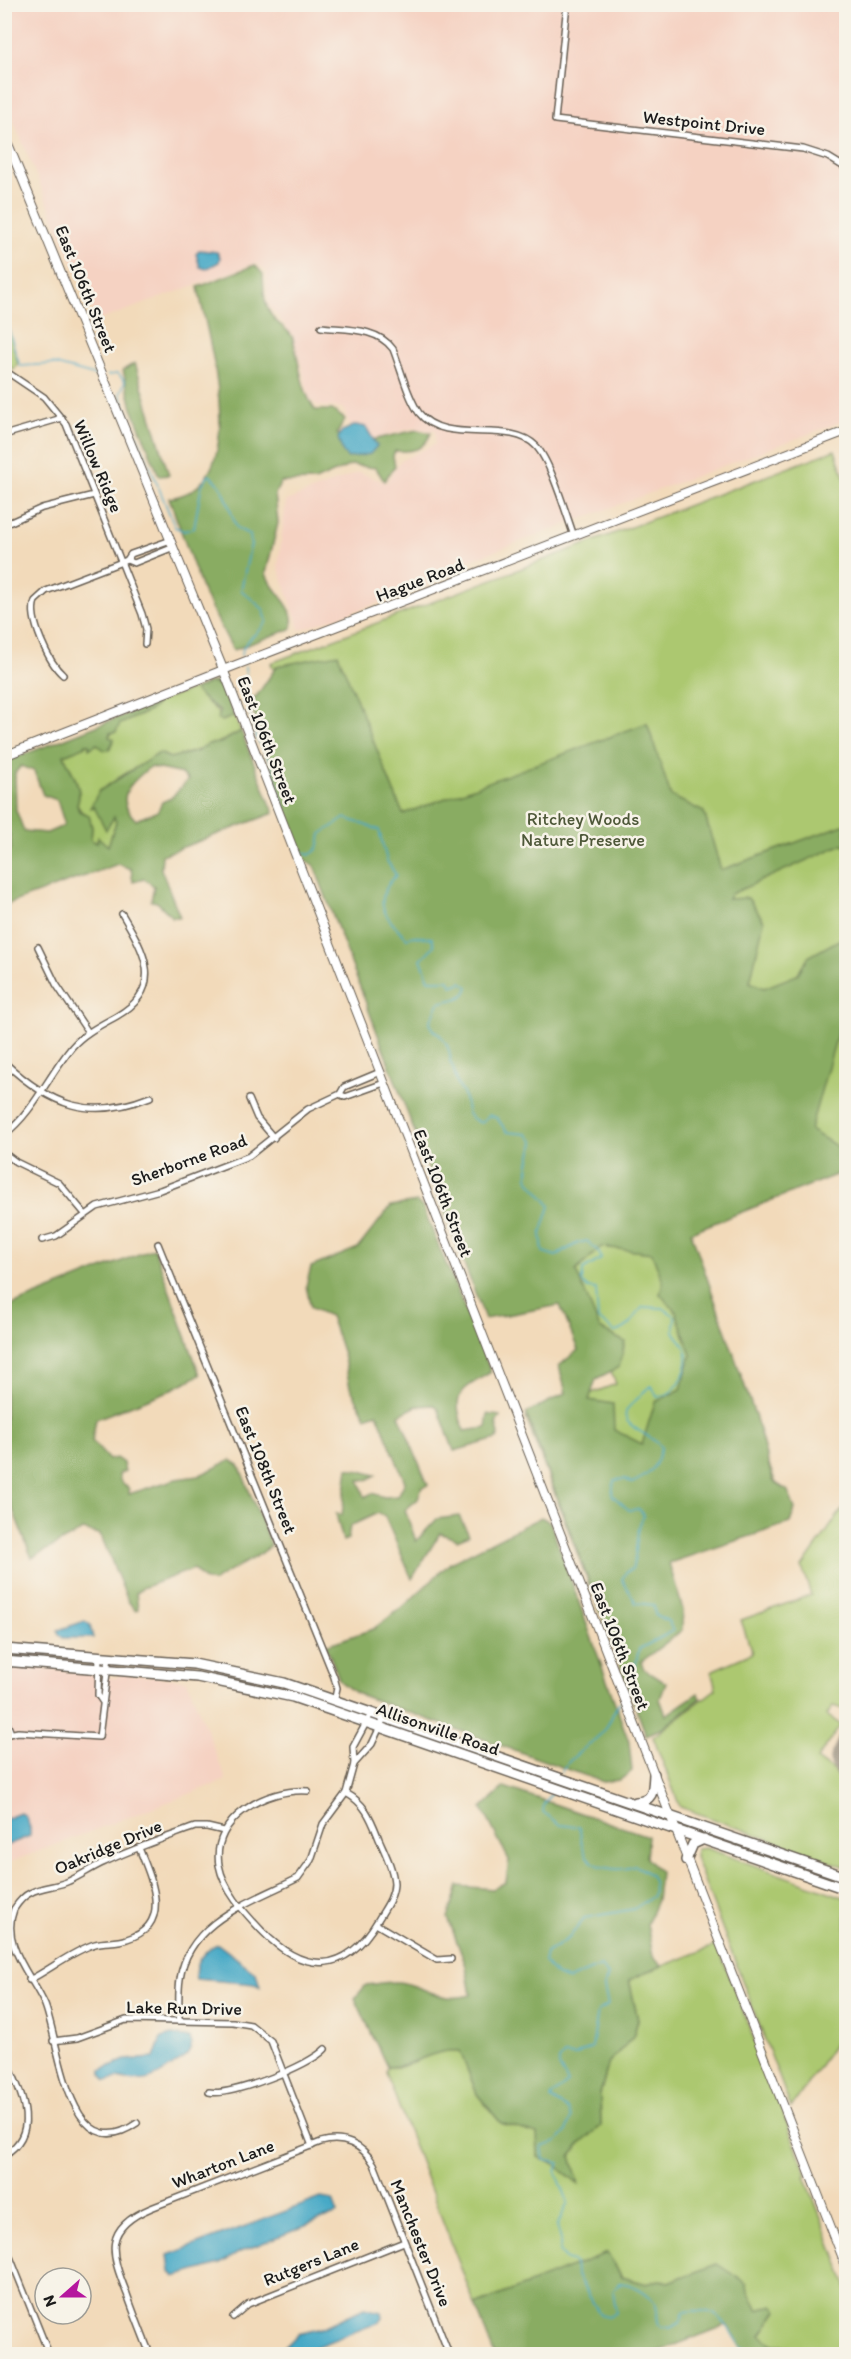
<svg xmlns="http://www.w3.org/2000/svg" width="851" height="2359" font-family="Itim,sans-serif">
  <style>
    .built { fill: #f5d2c2 }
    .green { fill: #acc86f; stroke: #647246; stroke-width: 1.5 }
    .forest { fill: #89ac62; stroke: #52643f; stroke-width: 1.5; fill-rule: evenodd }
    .water { fill: #46a9c6; stroke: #316271; stroke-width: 1.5 }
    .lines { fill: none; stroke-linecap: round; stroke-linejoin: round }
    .stream { stroke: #46a9c6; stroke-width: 1.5 }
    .taxiway { stroke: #877b6b; stroke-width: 16 }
    .street-casing { stroke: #675e53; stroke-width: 8 }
    .secondary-casing { stroke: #675e53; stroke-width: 10 }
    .primary-casing { stroke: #675e53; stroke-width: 12 }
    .street { stroke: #fff; stroke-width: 5 }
    .secondary { stroke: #fff; stroke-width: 8 }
    .primary { stroke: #fff; stroke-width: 9 }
    .labels { text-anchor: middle; stroke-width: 5; stroke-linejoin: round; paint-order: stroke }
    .street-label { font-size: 18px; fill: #1c1c1c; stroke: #f7f3e8 }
    .park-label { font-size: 18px; fill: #4e5839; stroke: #f7f3e8 }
  </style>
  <rect width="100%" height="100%" fill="#f7f3e8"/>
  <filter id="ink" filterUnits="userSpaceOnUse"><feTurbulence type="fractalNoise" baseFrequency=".0167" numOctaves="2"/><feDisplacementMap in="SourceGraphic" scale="12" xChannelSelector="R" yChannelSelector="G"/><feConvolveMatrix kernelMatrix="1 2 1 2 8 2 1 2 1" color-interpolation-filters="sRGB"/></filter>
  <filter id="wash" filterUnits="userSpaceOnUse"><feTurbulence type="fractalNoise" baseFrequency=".008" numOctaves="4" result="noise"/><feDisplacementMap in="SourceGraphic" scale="24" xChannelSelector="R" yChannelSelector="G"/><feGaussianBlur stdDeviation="1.35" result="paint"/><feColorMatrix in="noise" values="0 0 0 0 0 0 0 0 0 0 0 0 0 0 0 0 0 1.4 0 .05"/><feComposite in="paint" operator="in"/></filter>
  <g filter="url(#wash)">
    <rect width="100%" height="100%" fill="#f2daba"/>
    <g class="built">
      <path d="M4,5h842v415l-421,157 3,9 -128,44 -22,-64 8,-65 73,-29 27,11 14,-22 35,-17v-13l-23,-3 -36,10 -22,-2 -11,-28 -25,-2 -8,-7 -17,-64 -24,-29 -3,-35 -10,-8 -159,58 -92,-220z"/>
      <path d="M21,1666l69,7 3,3 22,2 7,-4 65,6 39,100 -221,84v-196l7,3z"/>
    </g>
    <g class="green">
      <path d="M4,314l14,49 -4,7 -9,-7z"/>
      <path d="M835,450l11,32v687l-165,63 107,283 -197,75 -65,-172 90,-34 -40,-105 -92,35 -232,-616 28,-11 -9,-24z"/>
      <path d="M216,681l7,7 -16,-3 -11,5c7,13 22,16 26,31l12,-5 7,15c-23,14 -45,20 -71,27l-8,-4c-26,13 -58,27 -71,53l3,-1 12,23 8,-13 2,6 -8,24 -10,-8 -1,5 -6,-3 1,-13 -15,-22c7,-18 -6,-34 -14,-50l22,-11h4v4l8,-4 4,1 19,-21 29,-13 11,-10z"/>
      <path d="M846,1504v206l-13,-4 -6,9 14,10 -24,34 29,21v87l-166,-60 -27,-70 63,-48 -5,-18 41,-18 -11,-33 70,-25 -9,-28z"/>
      <path d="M706,1848l140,50v129l-55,81 -96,-251 1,-8z"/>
      <path d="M717,1945l90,230 -2,1 41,107v71h-55l1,-6 -19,-4 -12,-9 12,-29 -14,5 -11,-19 -31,-28 -49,18 -9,-2 -12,4 -25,-7 -15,-23 -132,51 -89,-232 1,-6h14l40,-17 19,1 17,43 24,29 37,11v23l17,8 23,18 -7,-27 8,-11 22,-19 -1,-32 9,-32 24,-25 5,-17 -9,-41z"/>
    </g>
    <g class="forest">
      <path d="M255,265l8,9c1,19 0,34 14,48 5,5 14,9 16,17 7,25 7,48 22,71h17l13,9 -8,15 21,9 59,-13 14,3c-7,17 -18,19 -36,18l-2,5 2,10 -11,15 -8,-13 -25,-3 -36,16 -34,1 -6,12 3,29 -12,50c4,18 33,34 25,56l-58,21 -30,-58 -34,-94c86,-11 39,-156 29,-211z"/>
      <path d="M135,363l34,112 -10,1 -27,-68 -9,-38z"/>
      <path d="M338,654l65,160 244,-91 24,73 33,16 17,58 125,-46v24l-3,-4 -112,50 -3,5 20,-1 16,23 -14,61 14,6 33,-13 11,-18 38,-21v89l-7,3 -29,102 36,22v19l-155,61 64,183 18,66 15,10 7,18 -5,14 -121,40 14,47 -1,20 -41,32 3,7 22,14 -6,16 6,16 32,-22 3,5 -38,30 -17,7 -120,-322 40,-20 -7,-27 19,-16 -18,-45 -75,14 -171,-454 -12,-7 -51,-154 26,-38zM601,1247l51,6 11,29 -3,12 16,18 15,43 -10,34 -26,13 -13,42 -28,-14 -1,-26 -24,-4 7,-21 23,-12 6,-25 -25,-13 -24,-58z"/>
      <path d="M210,682l13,6 11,28 -12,5 -4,-2 2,-7c-8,-9 -18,-11 -25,-22z"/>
      <path d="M160,701l-11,10 -29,13 -4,8 -6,1 -1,4 5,2 -5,11h-5l-7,-6 -8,5v-5h-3l-2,3 -20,8c6,16 20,32 13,50l2,6 10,4 3,12 -1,13 6,3 1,-6 10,9 8,-24 -2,-5 -8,13 -12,-23 -4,1 9,-17 60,-38 11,5 28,-7 10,-7 12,-1 21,-12 33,82 -112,42 -1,14 19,48h-8l-15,-15 -6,-1 3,-15 -10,-7 -11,3 -2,-13 -13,-5 -113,41v-53l6,-3 -1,-13 -5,-9v-65zM21,766l13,5 9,24 14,5 7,22 -1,4 -16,7 -23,-2 -8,-21 -1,-37zM150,767l32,7 6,6 -17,18 -9,4 -4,9 -22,9c-23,-22 -6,-37 14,-53z"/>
      <path d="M417,1202l6,6 68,164c-32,20 -40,20 -27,59l22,-3 2,-14 12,2 -4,8 3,10 -2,5 -43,12 -16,-43 -4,-3 -17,1 -18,9 29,70 -6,2 -4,12 -13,11 11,31 21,-22 22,-3 10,19 -12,5 -17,-7 -28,46 -27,-62 -7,-4 -28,13 -2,13 -5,2 -7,-27 6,1 6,-47 28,7 -9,5h-8l6,17 7,-4 12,4 14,-1 7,-14 -28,-69 -11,4 -16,-30 -7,-33 -13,-38 -19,-8 -5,-22 5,-19 47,-19 33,-42z"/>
      <path d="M154,1248l46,127 -34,17 -70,27 -4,22 17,19 7,-2 7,5 2,8 -6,3 1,6 9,9v5l47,-15 22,-3 33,-16 8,5 32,81c-18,15 -40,22 -58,36l-10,-3 -10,-10 -51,19 -6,5 2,16 -3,1 -7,-9 -26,-63 -4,-4 -15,-4 -51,28 -27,-68v-182z"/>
      <path d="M541,1517l9,5 79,220 3,29 -12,9 -17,2 -248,-89 -15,-12 -14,-36 47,-16 31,-23 46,-43z"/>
      <path d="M504,1787l144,49 -2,22 14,14 -3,28 -10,24 6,33 9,9 -33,14 9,40 -5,17 -24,25 -9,32 1,32 -22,19 -8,11 8,28 -24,-19 -17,-8 -1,-23 -36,-11 -24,-29 -17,-43c-32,-2 -44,16 -73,16l-32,-69 11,-13c11,-1 27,-5 38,-2 26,6 37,20 67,12l-5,-29 -18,-48 10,-32 35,3 13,-7 3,-22 -27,-52z"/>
      <path d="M607,2253l15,24 25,7 12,-4 9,2 49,-18 30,20 1,8 10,18 15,-5 5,5 -17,25 12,9 20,4 -2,6h-32l-18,-6 -14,-23 -75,29h-158l-19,-49z"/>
    </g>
    <g class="water">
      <path d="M200,250l17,2 3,5 -1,5 -13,7 -6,-2 -4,-13z"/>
      <path d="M356,425l10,2 11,19 -7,8 -22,4 -5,-5 -5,-15 4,-7z"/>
      <path d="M85,1621l5,4 3,13h-30l-5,-5v-3z"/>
      <path d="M20,1813l5,2 5,13v8l-25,10v-27z"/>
      <path d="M218,1944l38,29 4,14 -5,-3 -59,-5c-4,-14 9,-31 22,-35z"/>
      <path d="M172,2035l18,3 2,6c-3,12 -8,14 -18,21 -20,15 -31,19 -57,13l-11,3 -5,-7v-4l24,-10 29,-2 7,-20z"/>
      <path d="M321,2198l12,2 5,13 -98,39 -20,12 -45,13 -5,-7 -2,-15z"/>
      <path d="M364,2308l18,4 1,6 -3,4 -65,25 -3,7h-34l20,-20 24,-6z"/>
    </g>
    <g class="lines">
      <g class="stream">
        <path d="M4,314l16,52 33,-2 47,13"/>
        <path d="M108,375l10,-1 7,7 -5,13 55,133 9,4 10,-3 8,-44 7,-9c19,12 19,34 28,53l13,7 1,9 -10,46 22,19 4,12c-8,14 -22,16 -26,34"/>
        <path d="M245,667c3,24 2,46 11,69 4,12 12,19 16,32 8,27 14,59 29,83l8,4c11,-5 10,-10 12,-21l24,-16 34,12 8,31 9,14c-25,27 -12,41 11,63l7,-2 18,2 2,8 -13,13 8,21h20l3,6 10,-4 6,5c-5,15 -16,11 -29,16l-9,19 2,7c11,6 20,21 18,33 6,8 4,15 8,23 1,3 4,5 5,8 7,15 -3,21 18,30l8,-8 8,3 10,14 20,2 7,8c-2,10 -9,30 -5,38 4,8 15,16 21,26l-9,28 2,18 13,4 22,-13 9,-2 12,11 2,7 -18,11 -1,12 6,6 8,1 2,30 17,13c18,-4 17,-15 28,-25l20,1 12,8c0,4 -2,11 -1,15 2,6 9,10 11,16 7,20 -7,48 -28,50l-5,-11c-9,4 -11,10 -18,16 -27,22 17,30 27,45 -5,22 -10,27 -29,36l-7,-4 -11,1 -2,15 17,15 10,-1 5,6c-10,18 -5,36 -12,54l-6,3 -4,7 14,24 18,2 1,10 13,6 5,10 -34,18 -8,36 -5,9"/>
        <path d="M561,1773c4,-12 30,-29 41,-40 10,-11 10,-22 19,-33"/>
        <path d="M553,1791l-9,13 -1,8 17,13 19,2c2,7 2,16 5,23 6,20 36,22 51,16 16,7 21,12 18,30l-19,13 -50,9 -15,20 -23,15 -2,9 12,13 12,5 33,-14 7,9 -4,12 4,18 -10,6 -6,36 -17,9 -11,-1 -5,6v6l9,16 -15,11 -2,5 17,11 3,8 -5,14 -9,10 -15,5 2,13 15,3 -3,8 12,31 -11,24 4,14 -2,12 7,8 9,3 1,11 24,40 8,2 8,-3 -3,-23 6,-7c13,0 32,10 37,23 3,7 -1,13 4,20l10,2 10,-5 4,-11c35,-6 40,9 57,36l18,6"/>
      </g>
      <path class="taxiway" d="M846,1740l-9,19 3,9 6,6"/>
    </g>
  </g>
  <g filter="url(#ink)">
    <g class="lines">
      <defs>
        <g id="street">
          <path d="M567,4l-12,116 248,29 25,8 18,11"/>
          <path d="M321,327c24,3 56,0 72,22 8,20 14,47 26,64 26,34 91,5 117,33 15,16 30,68 38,90"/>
          <path d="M4,370l40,27 22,27 76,190 4,15 -1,15"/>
          <path d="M4,435l58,-17"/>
          <path d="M4,525l38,-17 52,-13"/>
          <path d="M171,540l-40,14 -4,6 7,3 40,-16"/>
          <path d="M63,675c-14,-12 -35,-57 -28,-74l11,-10 81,-31"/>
          <path d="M38,947l18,37 32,48"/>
          <path d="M4,1062c47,44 86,59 146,35"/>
          <path d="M380,1072l-36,15 -4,7 5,3 39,-14"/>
          <path d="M249,1099l8,19 17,20"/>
          <path d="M4,1135c30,-23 44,-59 68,-88 12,-14 29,-22 45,-31 49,-28 27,-65 5,-102"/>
          <path d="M4,1153l12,9 43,21 26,31"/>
          <path d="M42,1240l14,-4 41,-29 63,-17 89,-34 59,-47 32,-15"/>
          <path d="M158,1244l176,433 3,11 -3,14"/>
          <path d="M99,1656l-1,39 4,6"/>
          <path d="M4,1688l2,-20 6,-6"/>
          <path d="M4,1716l7,17"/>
          <path d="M4,1735l14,-3 81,5 10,-80"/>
          <path d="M354,1764l18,-20 13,-28"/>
          <path d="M308,1791c-41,-3 -97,27 -89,74 5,26 25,47 42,65 42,44 84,46 117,-10 7,-12 16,-23 16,-37 -1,-15 -9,-30 -15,-44 -8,-20 -13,-35 -33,-46"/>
          <path d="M376,1924l61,36 14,-1"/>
          <path d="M29,1980c22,-11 43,-29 66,-36 10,-3 22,-1 32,-5 47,-14 24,-61 12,-91"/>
          <path d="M179,2021c0,-14 -1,-29 1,-42 9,-59 72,-77 118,-101l13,-18 12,-36 23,-31 8,-29 -1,-17 19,-35"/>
          <path d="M53,2041l24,-3 49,-18 107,2 18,3 20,16 41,105"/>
          <path d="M4,2054c13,32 41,77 0,101"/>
          <path d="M209,2092c21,5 102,-27 116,-43"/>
          <path d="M846,2111v5"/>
          <path d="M137,2123c-69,48 -77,-80 -92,-118 -13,-30 -45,-60 -31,-96 4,-6 9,-13 16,-16 12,-7 27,-6 39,-12 13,-6 24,-14 36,-19 29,-14 60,-24 90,-35h12l17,4"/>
          <path d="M4,2242l45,112"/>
          <path d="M233,2317l15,-13 156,-62"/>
          <path d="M150,2354c-8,-20 -16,-40 -23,-60 -17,-42 -24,-66 24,-86l170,-66c22,-6 41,2 53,22l75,190"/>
        </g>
        <g id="secondary">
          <path d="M4,134l219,535 623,1597"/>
          <path d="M4,756l232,-91 610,-234"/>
        </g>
        <g id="primary">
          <path d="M4,1649l190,15 90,19 562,194"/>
          <path d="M4,1661l193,16 96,20 553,192"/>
          <path d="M636,1802c18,-1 17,-12 18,-28"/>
          <path d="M686,1860l7,-16 11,-5"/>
        </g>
      </defs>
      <use href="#street" class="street-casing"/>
      <use href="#secondary" class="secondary-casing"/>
      <use href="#primary" class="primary-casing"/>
      <use href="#street" class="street"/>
      <use href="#secondary" class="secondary"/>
      <use href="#primary" class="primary"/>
    </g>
  </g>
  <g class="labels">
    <g class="street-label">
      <text transform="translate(704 123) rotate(6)" y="6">Westpoint Drive</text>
      <text transform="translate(86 289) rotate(68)" y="6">East 106th Street</text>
      <text transform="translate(98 466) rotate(67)" y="6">Willow Ridge</text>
      <text transform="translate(420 580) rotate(-21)" y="6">Hague Road</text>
      <text transform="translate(267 740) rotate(69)" y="6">East 106th Street</text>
      <text transform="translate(189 1160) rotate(-20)" y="6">Sherborne Road</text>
      <text transform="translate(443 1193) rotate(69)" y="6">East 106th Street</text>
      <text transform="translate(266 1470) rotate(68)" y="6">East 108th Street</text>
      <text transform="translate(620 1646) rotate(69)" y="6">East 106th Street</text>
      <text transform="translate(438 1729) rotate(19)" y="6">Allisonville Road</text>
      <text transform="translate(108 1847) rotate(-23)" y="6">Oakridge Drive</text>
      <text transform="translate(184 2008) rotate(1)" y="6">Lake Run Drive</text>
      <text transform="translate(223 2164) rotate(-21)" y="6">Wharton Lane</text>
      <text transform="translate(421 2243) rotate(68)" y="6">Manchester Drive</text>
      <text transform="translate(311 2262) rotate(-22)" y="6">Rutgers Lane</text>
    </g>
    <g class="park-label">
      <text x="583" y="825">Ritchey Woods<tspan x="583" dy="21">Nature Preserve</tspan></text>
    </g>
  </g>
  <rect width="851" height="2359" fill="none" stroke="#f7f3e8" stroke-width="24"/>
  <g transform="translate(63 2296) rotate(249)"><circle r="28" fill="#f7f3e8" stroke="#9f9d96" stroke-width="1.5"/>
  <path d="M0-4.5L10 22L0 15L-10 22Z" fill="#b5179e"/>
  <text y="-9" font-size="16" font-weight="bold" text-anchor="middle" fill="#1c1c1c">N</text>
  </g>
</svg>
